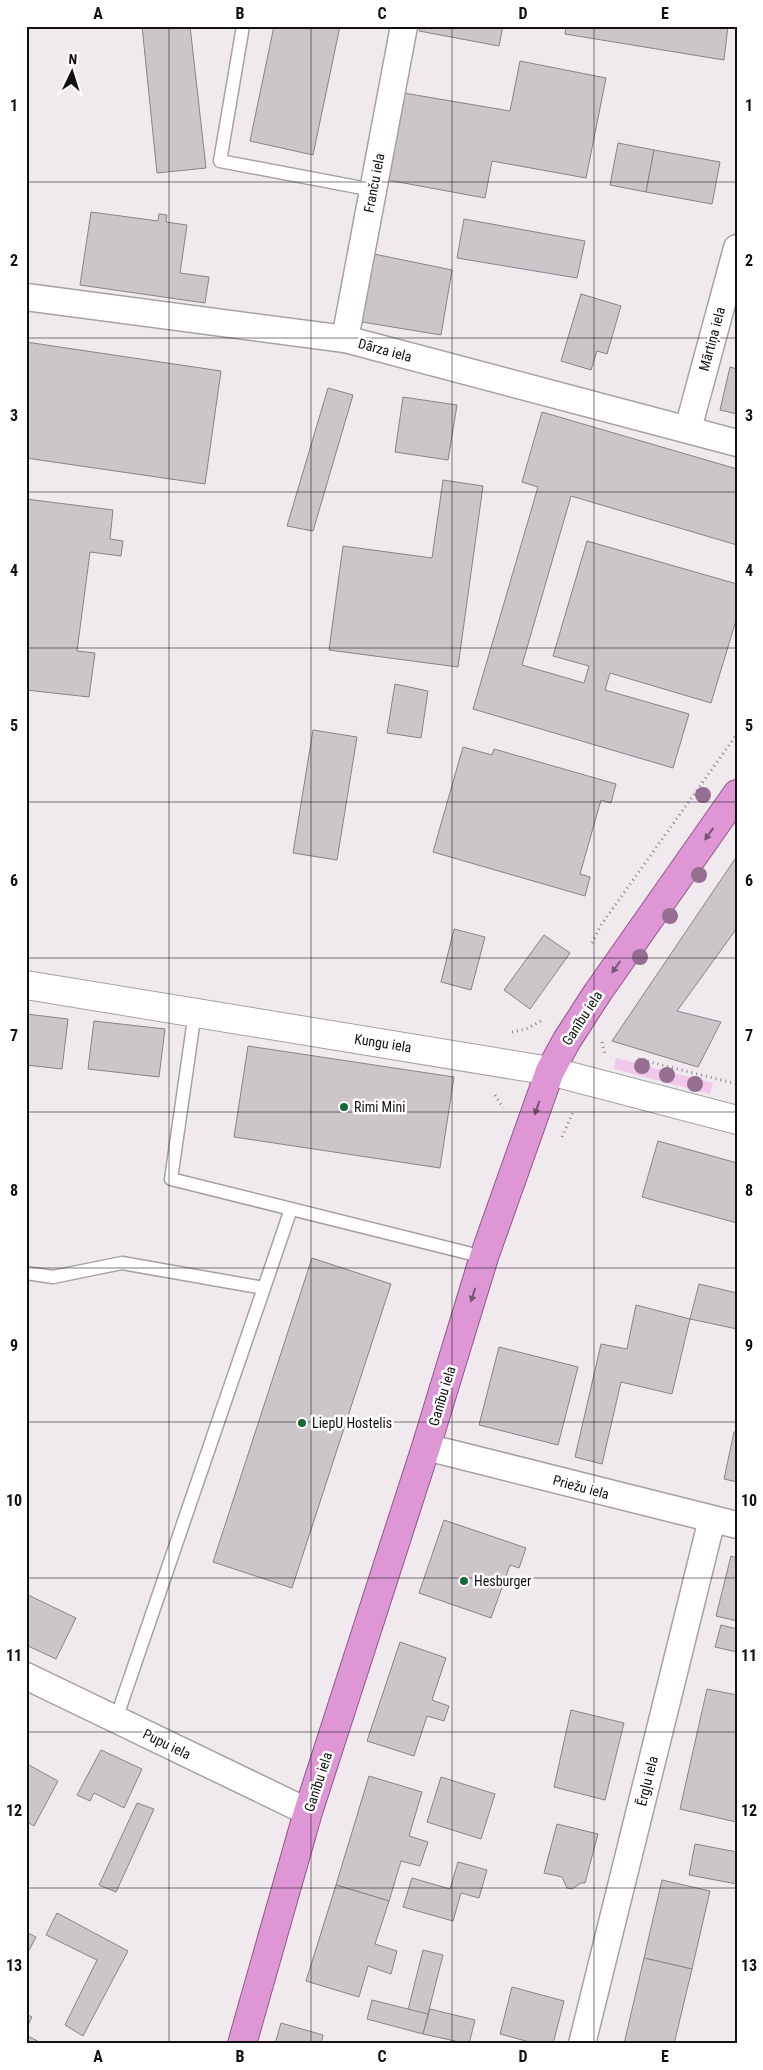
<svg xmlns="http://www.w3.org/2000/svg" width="763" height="2070" font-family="'Roboto Condensed',sans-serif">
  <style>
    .green { fill: #f1c7ea }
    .building { fill: #ccc6cb; stroke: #898388 }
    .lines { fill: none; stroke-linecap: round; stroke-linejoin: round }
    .service-casing { stroke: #a7a1a6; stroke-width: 15 }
    .minor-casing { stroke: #a7a1a6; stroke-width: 29 }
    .tertiary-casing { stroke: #a7a1a6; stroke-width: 30 }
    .trunk-casing { stroke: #92578a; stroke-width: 30 }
    .path { stroke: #8a8589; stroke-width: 3; stroke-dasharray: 1 4; stroke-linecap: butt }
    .service { stroke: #fff; stroke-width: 12 }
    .minor { stroke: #fff; stroke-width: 26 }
    .tertiary { stroke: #fff; stroke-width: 28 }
    .trunk { stroke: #de97d4; stroke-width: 28 }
    .tree { fill: #956e92 }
    .oneway { fill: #785473 }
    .grid { fill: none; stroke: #131012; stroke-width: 1; stroke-opacity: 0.55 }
    .poi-dot { fill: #176737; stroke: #fff; stroke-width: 2 }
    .labels { text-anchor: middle; stroke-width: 5; stroke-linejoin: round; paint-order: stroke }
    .street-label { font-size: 14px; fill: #131012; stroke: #fff }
    .poi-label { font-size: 14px; fill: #131012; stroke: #fff; text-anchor: start }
    .neatline { fill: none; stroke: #131012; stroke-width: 2 }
    .grid-label { font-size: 16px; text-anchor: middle; font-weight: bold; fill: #131012 }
  </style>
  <rect width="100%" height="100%" fill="#f0eaef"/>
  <path class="green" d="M616,1058l97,25 -3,11 -96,-25z"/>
  <g class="building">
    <path d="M142,26h48l16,142 -49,5z"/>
    <path d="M274,26h66l-27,129 -63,-14z"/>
    <path d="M420,26h83l-4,20 -80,-15z"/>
    <path d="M566,26h162l-4,34 -159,-26z"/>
    <path d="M520,61l86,17 -20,100 -94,-17 -7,37 -103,-19 16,-87 112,19z"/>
    <path d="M618,143l36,7 -8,42 -36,-7z"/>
    <path d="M654,150l66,12 -8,42 -66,-12z"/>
    <path d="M91,212l67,9 1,-7 8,1 -1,7 21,3 -7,48 29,4 -4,26 -125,-18z"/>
    <path d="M464,219l121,22 -8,37 -120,-20z"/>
    <path d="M369,253l83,17 -11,65 -85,-14z"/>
    <path d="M581,294l40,12 -14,48 -10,-3 -6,19 -30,-9z"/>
    <path d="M26,342l195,29 -16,113 -179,-26z"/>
    <path d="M730,367l7,2v45l-17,-4z"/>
    <path d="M328,388l25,7 -40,136 -26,-5z"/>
    <path d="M403,397l54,8 -9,55 -53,-8z"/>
    <path d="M542,412l195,57v76l-166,-49 -49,169 62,18 5,-17 -36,-10 34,-115 150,43v33l-26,86 -101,-30 -5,17 84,24 -16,54 -200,-59 65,-222 -16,-5z"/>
    <path d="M443,480l40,6 -25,181 -129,-17 14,-104 89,12z"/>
    <path d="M26,499l87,11 -3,29 13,2 -2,15 -31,-4 -13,99 18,2 -6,44 -63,-7z"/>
    <path d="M395,684l33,7 -7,47 -34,-5z"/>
    <path d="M313,730l44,7 -20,123 -44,-7z"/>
    <path d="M463,747l29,8 2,-6 122,35 -5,19 -10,-3 -21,74 10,3 -5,19 -152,-44z"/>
    <path d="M737,856v72l-60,83 44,11 -23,45 -86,-26z"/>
    <path d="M454,929l31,8 -14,53 -30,-8z"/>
    <path d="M544,935l26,18 -40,56 -26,-19z"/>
    <path d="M26,1014l42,5 -6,50 -36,-4z"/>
    <path d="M94,1021l71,8 -6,48 -71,-8z"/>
    <path d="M248,1046l206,31 -14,91 -206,-31z"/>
    <path d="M658,1141l79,22v60l-95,-26z"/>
    <path d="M312,1258l79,26 -99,304 -79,-26z"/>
    <path d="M699,1284l38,9v36l-47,-10z"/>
    <path d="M636,1305l54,14 -18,75 -51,-12 -19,82 -27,-7 26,-113 26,5z"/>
    <path d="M499,1347l79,20 -20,78 -79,-20z"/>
    <path d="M734,1432h3v50l-13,-3z"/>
    <path d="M444,1520l82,28 -7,20 -9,-3 -19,53 -72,-25z"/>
    <path d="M731,1556l6,2v63l-21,-5z"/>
    <path d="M26,1594l50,24 -20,41 -30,-14z"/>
    <path d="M721,1625l16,4v23l-22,-5z"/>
    <path d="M400,1642l46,16 -14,42 17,6 -5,15 -17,-5 -13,40 -47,-15z"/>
    <path d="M707,1689l30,6 -1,127 -56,-13z"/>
    <path d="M571,1710l53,13 -19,77 -51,-13z"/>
    <path d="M101,1750l41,19 -18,39 -30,-15 -4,8 -13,-6z"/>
    <path d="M29,1765l29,16 -24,45 -8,-5v-51z"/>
    <path d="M369,1776l53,16 -13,44 19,6 -8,24 -19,-5 -12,40 -53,-16z"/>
    <path d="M441,1777l54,17 -14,45 -54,-17z"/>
    <path d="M137,1803l17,6 -38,83 -17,-7z"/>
    <path d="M557,1824l41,10 -13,49h-4l-9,6 -5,-1 -5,-11 -18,-4z"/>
    <path d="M695,1844l42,8v32l-48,-9z"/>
    <path d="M458,1862l29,8 -8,28 -18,-5 -8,28 -50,-14 9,-29 38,11z"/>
    <path d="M662,1880l48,11 -18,78 -48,-11z"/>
    <path d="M336,1885l53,16 -14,43 22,7 -6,23 -23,-8 -9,31 -53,-16z"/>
    <path d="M57,1913l71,38 -45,85 -18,-11 32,-65 -51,-25z"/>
    <path d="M26,1932l10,5 -10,19z"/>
    <path d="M423,1950l20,5 -15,59 -20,-4z"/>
    <path d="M644,1958l48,11 -18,75h-50z"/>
    <path d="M512,1987l52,14 -11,43h-16l-37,-10z"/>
    <path d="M372,2000l56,14 -5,20 -56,-15z"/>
    <path d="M430,2009l45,11 -6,24 -46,-10z"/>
    <path d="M26,2014l6,3 -6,12z"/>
    <path d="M281,2023l42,12 -2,9h-46z"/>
    <path d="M26,2035l17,9h-17z"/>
  </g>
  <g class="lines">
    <defs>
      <g id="service">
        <path d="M243,26l-23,135 153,29"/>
        <path d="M195,1012l-24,167 313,78"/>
        <path d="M26,1273l27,4 69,-14 142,25 -148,431"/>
        <path d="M264,1288l27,-79"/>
      </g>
      <g id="minor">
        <path d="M26,297l319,42 392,104"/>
        <path d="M345,339l59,-313"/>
        <path d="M688,429l49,-181"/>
        <path d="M426,1447l311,78"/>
        <path d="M26,1676l282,136"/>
        <path d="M582,2044l130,-525"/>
      </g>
      <path id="tertiary" d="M26,985l524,86 187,49"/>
      <path id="trunk" d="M242,2044l66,-232 118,-365 58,-190 66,-186 17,-31 31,-48 139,-198"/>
    </defs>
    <use href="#service" class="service-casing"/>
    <use href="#minor" class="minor-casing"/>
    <use href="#tertiary" class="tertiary-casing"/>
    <use href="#trunk" class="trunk-casing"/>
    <g class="path">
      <path d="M592,943l9,-18 136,-191"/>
      <path d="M512,1032l14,-3 15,-8"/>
      <path d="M602,1042l3,13"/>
      <path d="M638,1059l99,25"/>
      <path d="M495,1095l8,13"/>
      <path d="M562,1137l12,-27"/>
    </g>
    <use href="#service" class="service"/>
    <use href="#minor" class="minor"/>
    <use href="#tertiary" class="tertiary"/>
    <use href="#trunk" class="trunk"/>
  </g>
  <g class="tree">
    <circle cx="703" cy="795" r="8"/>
    <circle cx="699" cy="875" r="8"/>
    <circle cx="670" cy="916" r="8"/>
    <circle cx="640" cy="957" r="8"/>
    <circle cx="642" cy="1066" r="8"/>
    <circle cx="667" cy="1075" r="8"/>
    <circle cx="695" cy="1084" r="8"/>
  </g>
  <defs><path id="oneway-solid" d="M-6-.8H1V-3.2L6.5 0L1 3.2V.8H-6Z" transform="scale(1.25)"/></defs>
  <g class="oneway">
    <use href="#oneway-solid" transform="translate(709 834) rotate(125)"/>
    <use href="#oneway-solid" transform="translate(616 967) rotate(125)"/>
    <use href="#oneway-solid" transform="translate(537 1108) rotate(109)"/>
    <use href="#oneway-solid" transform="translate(473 1295) rotate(107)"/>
  </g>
  <path class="grid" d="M169,26v2018M311,26v2018M452,26v2018M594,26v2018M26,182h711M26,338h711M26,492h711M26,648h711M26,802h711M26,958h711M26,1112h711M26,1268h711M26,1422h711M26,1578h711M26,1732h711M26,1888h711"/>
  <g class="poi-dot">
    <circle cx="344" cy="1107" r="5"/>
    <circle cx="302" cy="1423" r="5"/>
    <circle cx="464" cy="1581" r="5"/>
  </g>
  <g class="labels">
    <g class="street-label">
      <text transform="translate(374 183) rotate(-79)" y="5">Franču iela</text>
      <text transform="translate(712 339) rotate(-75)" y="5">Mārtiņa iela</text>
      <text transform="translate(385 350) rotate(15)" y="5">Dārza iela</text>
      <text transform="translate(582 1018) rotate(-57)" y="5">Ganību iela</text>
      <text transform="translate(383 1043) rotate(9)" y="5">Kungu iela</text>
      <text transform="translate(442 1396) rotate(-73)" y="5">Ganību iela</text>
      <text transform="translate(581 1487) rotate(15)" y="5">Priežu iela</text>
      <text transform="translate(167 1744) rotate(26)" y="5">Pupu iela</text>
      <text transform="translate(647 1781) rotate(-76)" y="5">Ērgļu iela</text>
      <text transform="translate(318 1782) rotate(-72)" y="5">Ganību iela</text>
    </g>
    <g class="poi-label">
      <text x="354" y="1112">Rimi Mini</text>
      <text x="312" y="1428">LiepU Hostelis</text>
      <text x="474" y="1586">Hesburger</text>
    </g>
  </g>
  <rect width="763" height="2070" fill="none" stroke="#ffffff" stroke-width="55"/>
  <g transform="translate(72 72) rotate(4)" stroke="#ffffff" stroke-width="4" paint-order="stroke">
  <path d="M0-4L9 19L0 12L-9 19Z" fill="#131012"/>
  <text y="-8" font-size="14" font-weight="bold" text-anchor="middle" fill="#131012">N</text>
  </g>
  <rect x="28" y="28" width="708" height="2014" class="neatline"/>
  <g class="grid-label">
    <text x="98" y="19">A</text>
    <text x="240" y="19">B</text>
    <text x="382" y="19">C</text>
    <text x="523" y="19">D</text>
    <text x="665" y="19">E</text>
    <text x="14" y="111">1</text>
    <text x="749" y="111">1</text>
    <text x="14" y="266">2</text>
    <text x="749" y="266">2</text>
    <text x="14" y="421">3</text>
    <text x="749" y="421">3</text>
    <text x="14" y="576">4</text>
    <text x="749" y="576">4</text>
    <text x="14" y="731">5</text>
    <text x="749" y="731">5</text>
    <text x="14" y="886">6</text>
    <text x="749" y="886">6</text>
    <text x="14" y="1041">7</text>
    <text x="749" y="1041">7</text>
    <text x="14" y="1196">8</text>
    <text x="749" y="1196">8</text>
    <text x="14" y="1351">9</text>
    <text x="749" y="1351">9</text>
    <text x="14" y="1506">10</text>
    <text x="749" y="1506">10</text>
    <text x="14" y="1661">11</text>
    <text x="749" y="1661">11</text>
    <text x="14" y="1816">12</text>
    <text x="749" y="1816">12</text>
    <text x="14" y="1971">13</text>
    <text x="749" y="1971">13</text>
    <text x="98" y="2062">A</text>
    <text x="240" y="2062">B</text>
    <text x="382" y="2062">C</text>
    <text x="523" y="2062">D</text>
    <text x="665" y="2062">E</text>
  </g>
</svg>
